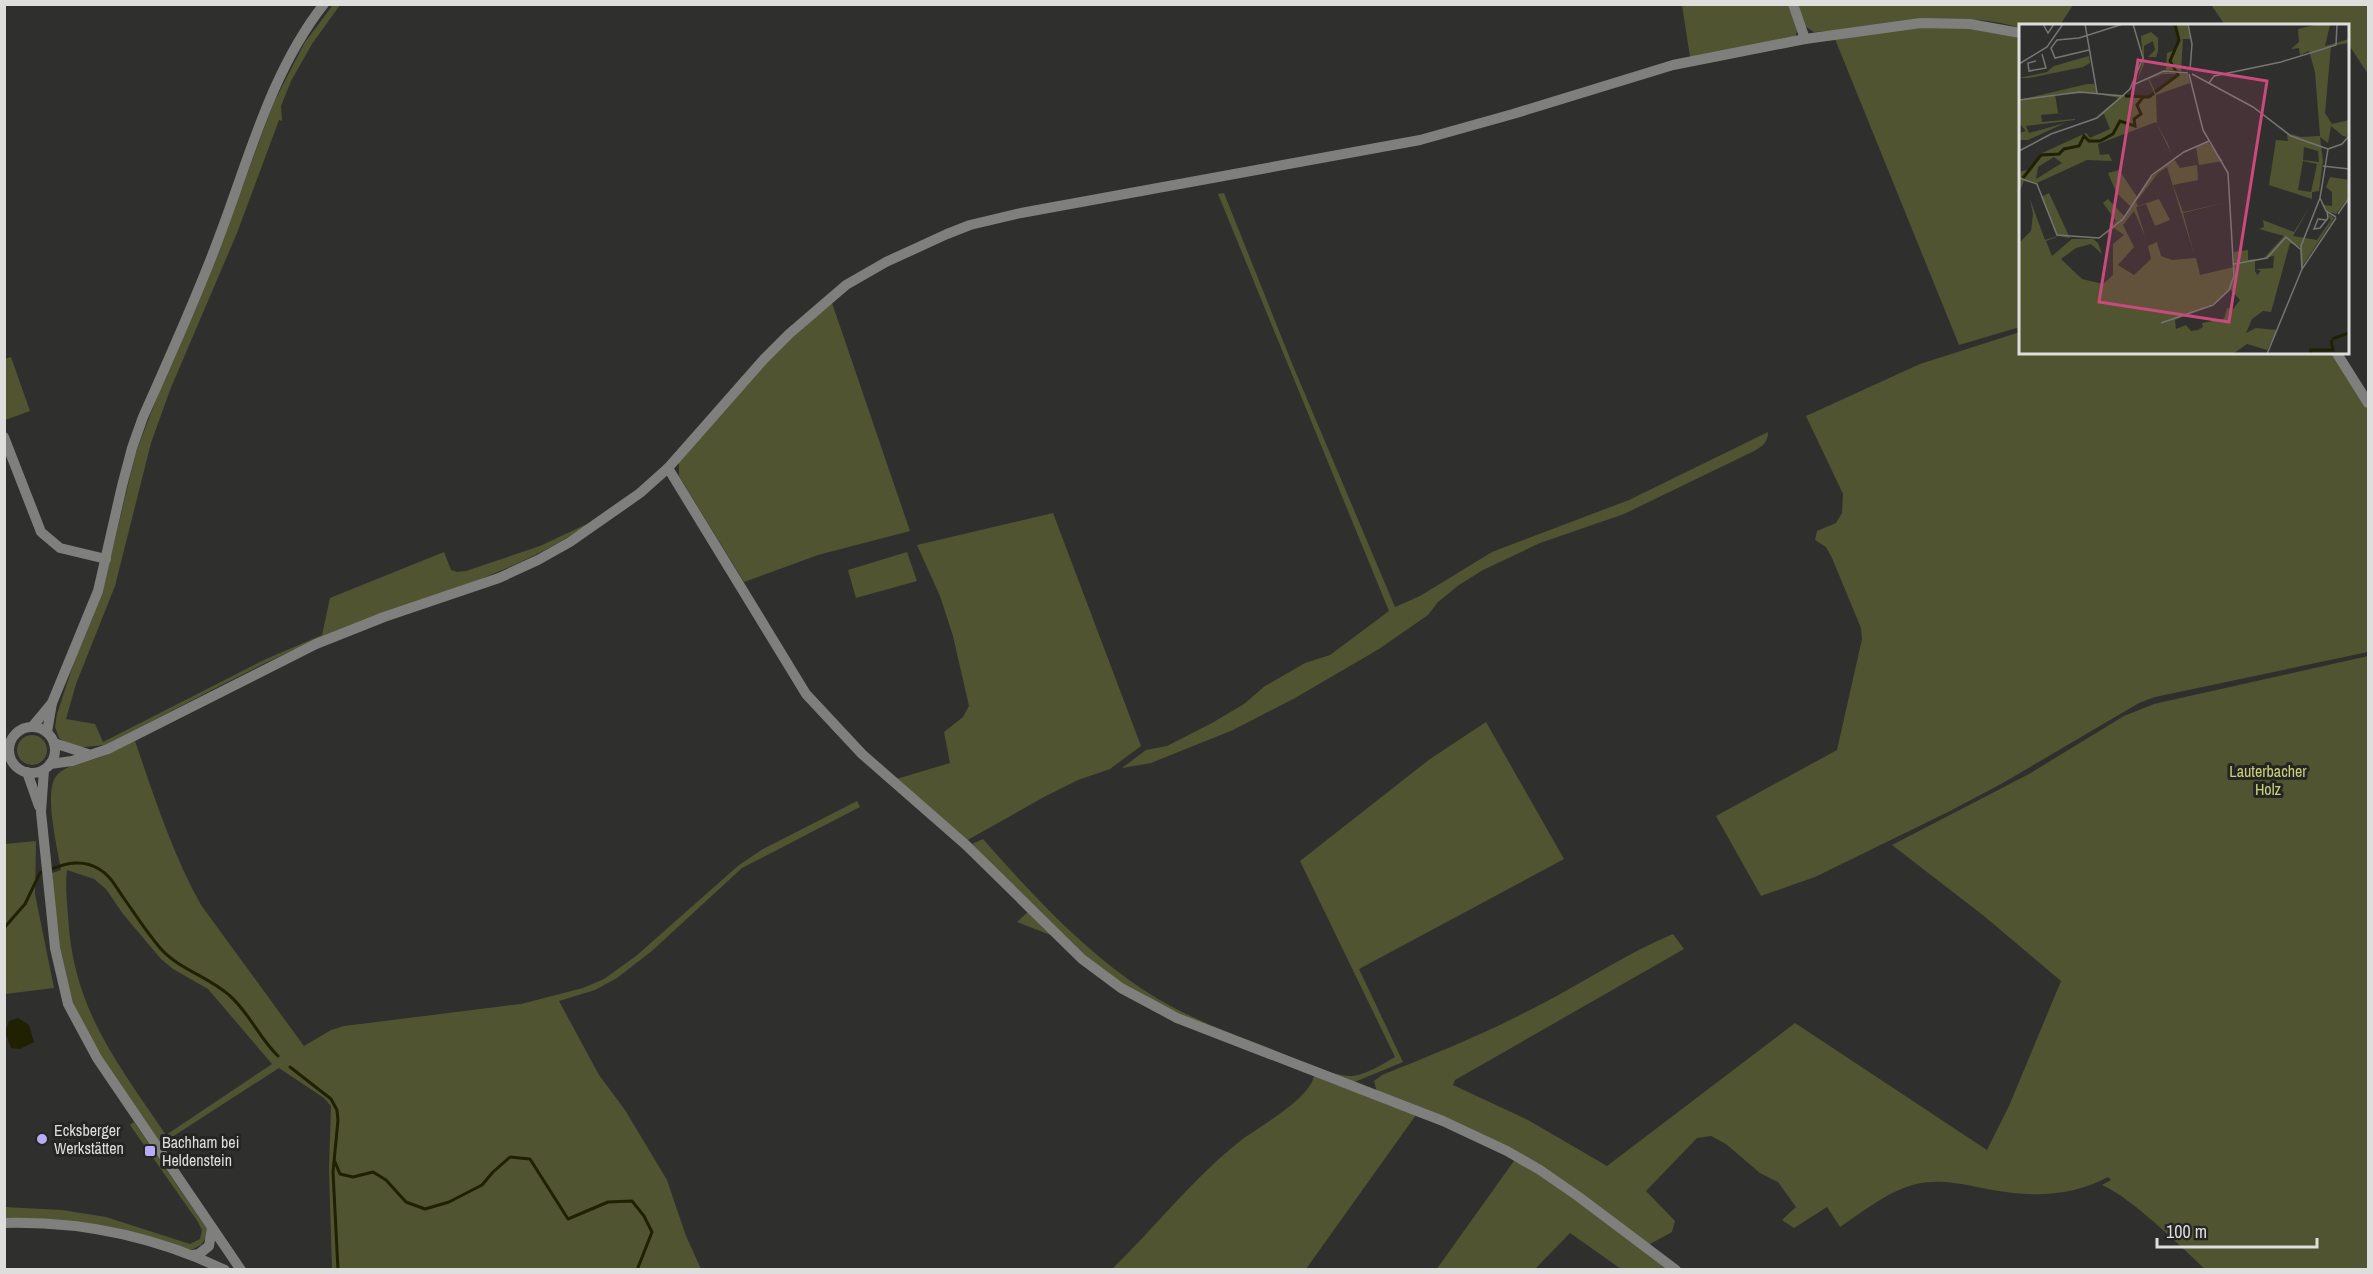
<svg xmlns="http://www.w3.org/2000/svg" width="2373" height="1274" font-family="'Archivo Narrow',sans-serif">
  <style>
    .green { fill: #515431; fill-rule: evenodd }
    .water { fill: #1f2102 }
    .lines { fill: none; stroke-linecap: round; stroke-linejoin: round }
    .stream { stroke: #1f2102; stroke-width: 3 }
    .street { stroke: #7f807e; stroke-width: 10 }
    .poi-dot { fill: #b9abf7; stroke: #252623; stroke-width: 2 }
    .labels { text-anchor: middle; stroke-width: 6; stroke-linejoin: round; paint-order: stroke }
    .park-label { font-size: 16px; fill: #cad178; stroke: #252623 }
    .poi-label { font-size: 16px; fill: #dededc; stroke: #252623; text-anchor: start }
    .inset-river { fill: none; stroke: #1f2102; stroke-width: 3 }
    .inset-road { fill: none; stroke: #757673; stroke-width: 1.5 }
    .view { fill: #c94a7b; fill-opacity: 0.15; stroke: #c94a7b; stroke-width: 3 }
    .inset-edge { fill: none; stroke: #dededc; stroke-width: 3 }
  </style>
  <rect width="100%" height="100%" fill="#2f302d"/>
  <g class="green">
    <path d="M333,5h7l-28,39 -21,37 -10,25 1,15 -3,-1 -42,113 -67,157 -19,53 -36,143 -39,98 -10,35 29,5 8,18 163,-83 56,-24 8,-37 114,-46 7,18 6,2 9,-1 74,-25 51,-24c-82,57 -179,78 -270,116 -74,31 -144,71 -216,107l-31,3 -15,-10 -4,-11 2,-13 18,-55 27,-66 34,-141 23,-60 50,-117 65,-173 31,-60z"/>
    <path d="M1682,5h107l8,26 -2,7 -105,19z"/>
    <path d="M1796,5h277l-13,20 -40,1v2c-66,-21 -139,1 -206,4l-9,-6z"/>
    <path d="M2214,5h154v69l-19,-29 -1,2v-21l-123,-1 -13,-19z"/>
    <path d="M1909,28h57l54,10v289l-61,18 -124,-306z"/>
    <path d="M1224,193l67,168 104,246 25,-11 72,-44 137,-52 139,-68c0,12 -8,16 -18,21l-126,61 -84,29 -57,27 -24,15 -21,17 -10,13 -49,34 -84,49 -62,32 -82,33 -29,5 24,-18 21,-4 45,-23 32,-19 21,-18 40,-23 25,-8 59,-44 -171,-417z"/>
    <path d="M831,300l79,231 -92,24 -74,27 -65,-106v-17l95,-105z"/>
    <path d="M2020,332v20l314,1 34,55v244l-213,45 -16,6 -138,81 -51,27 -135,66 -54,19 -45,-80 121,-66 25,-111 -1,-11 -29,-70 -6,-11 -11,-7 2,-9 19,-8 6,-10 1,-19 -37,-78 114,-52z"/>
    <path d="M11,357l19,54 -25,9v-61z"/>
    <path d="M1053,513l88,233 -31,23 -32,11 -34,17 -80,45 -71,-62 57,-17 -6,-31 19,-15 6,-11 -16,-70 -13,-40 -23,-51z"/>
    <path d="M907,552l10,29 -61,17 -8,-28z"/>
    <path d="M2368,656v613h-163c-25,-23 -73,-71 -103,-84l9,-5 -3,-3c-31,17 -67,20 -102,15 -31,-4 -59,-15 -90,-8 -28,7 -52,27 -76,43l-13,-20 -33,21 -12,-8 14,-13 -18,-25 -18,-9 -34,-29 -15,-8 -14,2 -51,53 29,30 -3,11 -24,13 -107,-77 -164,-76 -3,-11 8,-6c50,-20 100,-40 148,-65 48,-24 93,-55 143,-76l11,15 -229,131 -2,5 75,35 79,46 188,-143 192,127 22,-44 52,-125 -77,-65 -92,-71 137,-71 95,-58 30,-12z"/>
    <path d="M1486,722l78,137 -205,110 44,93 -51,21 -135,-52 -84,-39 -80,-56 -36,-14 15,-14 -60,-64 11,-5c51,58 108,120 175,160 34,20 72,34 109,48 18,8 68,31 86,29 14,-2 30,-12 42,-19l-95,-196 130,-102z"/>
    <circle cx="32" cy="750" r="15"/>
    <path d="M135,741c19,55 37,112 66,164l103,141 27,-16 13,-4 177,-22 62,-16 21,-9 32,-23 103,-91 24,-16 94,-48 3,6 -118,61 -89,82 -36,28 -22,12 -36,11 40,74 26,35 42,70 19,56 15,33h-369l-3,-100 2,-63 -7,-8 -45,-30 -110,71 -6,7c-32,-43 -75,-100 -94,-151 -13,-38 -13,-82 -17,-122l9,-3c-3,-21 -19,-82 -3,-96 10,-10 29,-12 43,-17 11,-4 23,-11 34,-16zM67,870l27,9 12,10 17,25 38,45 12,10 35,20 64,75 -106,71c-50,-74 -93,-126 -98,-219 -1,-15 -3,-31 -1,-46z"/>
    <path d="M36,841l-1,53 19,94 -49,6v-150z"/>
    <path d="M1314,1076l102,39 -110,154 -195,1c44,-42 80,-90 128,-128 19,-15 70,-42 75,-66z"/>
    <path d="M134,1122l73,107v7l-6,9 -10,5 -62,-18 -124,-13 -1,-12 58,3 44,7 84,27 10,-5 2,-9 -4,-8 -68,-97z"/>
    <path d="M1516,1158l156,111h-51l-51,-36 -35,36 -99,1z"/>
  </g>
  <path class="water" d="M18,1018l11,7 5,17 -14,7 -9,-1 -6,-16 4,-11z"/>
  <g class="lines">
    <g class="stream">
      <path d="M51,869c16,-6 32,-10 48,0 11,6 17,18 24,28 12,17 24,36 38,52 18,20 48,28 68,46 20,17 30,43 49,61"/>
      <path d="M4,928l21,-24 15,-31 5,-2"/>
      <path d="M290,1067l41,32 6,11 1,10 -5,52 5,98"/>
      <path d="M335,1162l5,12 13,3 20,-5 13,8 20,22 19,7 24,-7 33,-17 11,-13 17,-15 20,2 38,60 40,-17 24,-1 12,15 8,16 -15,38"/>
    </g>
    <g class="street">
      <path d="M1793,4l12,35"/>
      <path d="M2336,352l32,51"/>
      <path d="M4,437l37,95 19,16 46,11"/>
      <path d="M668,468l138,226 56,60 104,91 116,114 39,29 56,30 266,103 64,30 33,19 39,27 97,73"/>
      <path d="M32,727l20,-24"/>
      <circle cx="32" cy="750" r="23"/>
      <path d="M47,732l5,-29 46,-112 24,-105 10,-38 11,-31c27,-61 55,-122 78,-185 29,-77 51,-162 103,-228"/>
      <path d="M54,743l34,11"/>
      <path d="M50,764l22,-3 36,-12 208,-105 68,-27 115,-39 39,-18 32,-18 70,-49 28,-25 96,-109 25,-25 57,-49 40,-23 61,-28 23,-9 51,-12 399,-73 93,-26 160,-49 132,-26 116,-16 49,1 50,9"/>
      <path d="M44,770l-3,42 14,136 13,56 29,54 144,212"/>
      <path d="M27,772l12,34"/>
      <path d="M4,1223c77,-2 152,14 221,47"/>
      <path d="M193,1255l6,-1 10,-8 3,-18"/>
    </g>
  </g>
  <g class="poi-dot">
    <circle cx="42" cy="1139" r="6"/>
    <rect x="144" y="1145" width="12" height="12" rx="3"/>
  </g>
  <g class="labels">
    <g class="park-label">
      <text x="2268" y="777">Lauterbacher<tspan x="2268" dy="18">Holz</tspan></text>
    </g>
    <g class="poi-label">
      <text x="54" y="1136">Ecksberger<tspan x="54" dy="18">Werkstätten</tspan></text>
      <text x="162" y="1148">Bachham bei<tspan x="162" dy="18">Heldenstein</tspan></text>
    </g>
  </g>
  <g transform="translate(2019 24)">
    <rect width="330" height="330" fill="#2f302d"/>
    <path d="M155,0h13l4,15h-8l-2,32 -15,-1 1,-17 8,-3 4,-10zM300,0l11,1 -5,21 24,-7v4l-18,3 -6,67 7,11 17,-4v9l-2,8 -4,-1 -12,-10 -3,17 -8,-6 3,24 -4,30 -7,1v7l-43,-14 7,-45 12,1 -1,-8 14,4 19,-1 -5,-64 -6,-21 -9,4 -1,-7 -8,1 8,-7 -1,-13zM285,123l14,4 1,11 -16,-2zM284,137l14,3 -6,28 -13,-2zM132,8l7,6v13l-2,6h-8l7,-7 -2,-9 -9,5v18l-7,17 6,-20 -2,-25zM70,32l1,7 -7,4 -54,11h-10l28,-6 7,-6zM146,48l23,2 2,9 -34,12 1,29 10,18 5,13 -16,-33 -58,22 2,11 9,-1 3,7 -25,-1 -50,23 -13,-2 -5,12v-21l11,-3 10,-15 46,-21 4,5 20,-9 -6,-15 -73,30 65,-27 23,-19 -27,-5 -37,1 3,19h5l-22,2 1,7 33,-3v1l-49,6 3,7 36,-10 -37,17h-9v-7l7,-2 -7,-8v-23l68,-16h7l3,9 52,4 5,-5 -6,-13zM144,50h15l-23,17 -6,-12zM35,133l8,6 -26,16 2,-12zM189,118l15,19 -24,4 -3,-18zM155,135l6,9 17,-3 1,15 -25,5 10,27 45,-10 -45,11 11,41 -27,-87 -9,6 -22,29 2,4 21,-7 11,21 -15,6 -9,-22 -10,3 9,29 -11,-25 -11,14 11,22 -16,18 16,10 17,-16 -3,-13 9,-4 4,14 11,4 24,-2 4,17 34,-8v-15l14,-2v10l7,-1v12l2,4 4,-4 -5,-2 17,-1 1,-12 -10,2 20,-22 -25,-7 5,-2 -1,-7 31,12 16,-26 -17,30 24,4 14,-20 -4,-7 7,5 -33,50 -1,-21 -10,-4 -19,69 -8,-1 -11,8 -6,14 10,-5 21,2 -10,20 -20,-6 -14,10h-214v-111l12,-12 2,-17 -3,-15 15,41 13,-4 -17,-39 8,-4 21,45 -11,-2 -13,5 6,15 20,-17h21l5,4 4,11 -11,-10 -15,4 -15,11 21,20 21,5 10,-9v-31l11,-9 -10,-7 -9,8 11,-15 -13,-18 5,-4 17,18 6,-10 -15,-15 -8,-19 11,-3 18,27 12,-18zM211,265l10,11 -7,9 -6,-1 -3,11 -22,4 1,4 -5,3 -7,1 -5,-6 -10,4 -1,-9 38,-16zM311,153l19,3v17l-13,17 -9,-3 -4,-6 9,1v-14l-6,-5z" fill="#515431" fill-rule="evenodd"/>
    <path class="inset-river" d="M136,68l23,-17 -8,-14 9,-21 -4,-16M106,72l24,1 5,-4M4,154l18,-23 18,-1 5,-5 15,-3 5,-10 5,5h11l13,-7 7,-13 15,5 -1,-7 7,-5 -4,-9 7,-9M313,315l17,-6M292,330v-4h22l-2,-10"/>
    <path class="inset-road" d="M24,0l5,9 6,-9M46,0h27M66,0l12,69M169,0l4,20 -2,26M70,26l-34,8 -4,-10 6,-8 22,-2 44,-14M17,37l-8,2 1,8 17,-3 -4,-14M0,40l28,-17 16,-23M173,50l61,33 38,29 37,13M190,59l5,-7 67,-14 55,-17 1,-21M114,61l31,-14 24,2M0,76l61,-8 42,4M309,125l-8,49 6,13 10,6M309,125l14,-5 7,-8M0,127l32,-17 46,-16 33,-29 13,-31 -10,-34M304,142l26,3M0,154l18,6 20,51 42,3 24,-19 29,-44 32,-23 25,-11M319,190l11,-16M307,196l-8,-1 -4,10 6,-1 8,-10 -1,-6M215,240l33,-6 19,-21 14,12M283,245l-1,-23 19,-48M142,299l52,-18 16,-15 5,-14 -6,-103 -25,-43 -14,-56M248,330l35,-85 34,-51"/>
    <path class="view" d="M119,36l129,21 -38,241 -130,-20z"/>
    <rect width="330" height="330" class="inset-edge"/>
  </g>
  <rect width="2373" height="1274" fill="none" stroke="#dededc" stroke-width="12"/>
  <path d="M2157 1238v9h160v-9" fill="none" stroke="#dededc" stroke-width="3"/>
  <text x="2166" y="1238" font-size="18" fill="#dededc" stroke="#252623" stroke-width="4.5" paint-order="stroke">100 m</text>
</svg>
